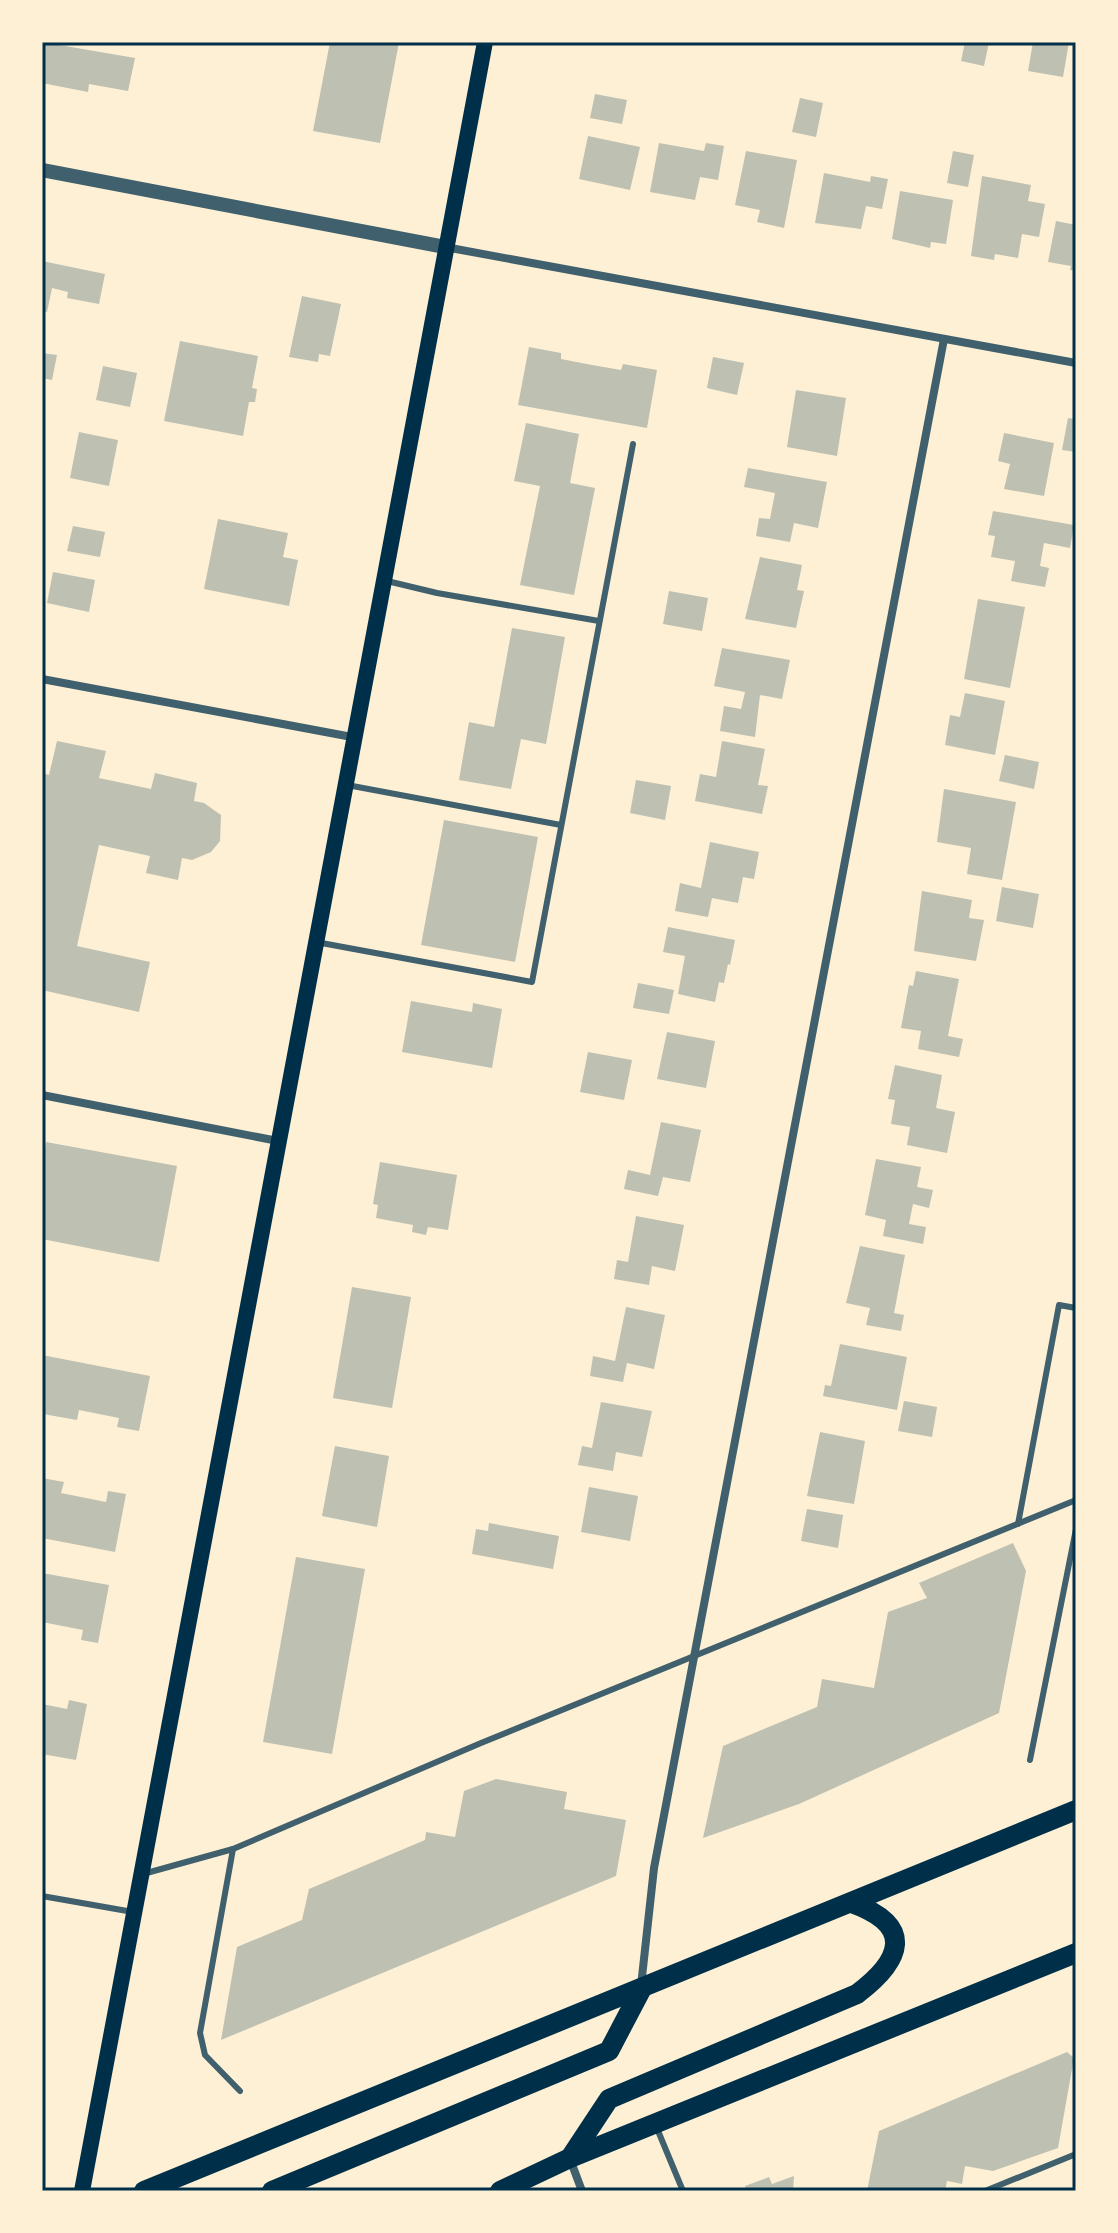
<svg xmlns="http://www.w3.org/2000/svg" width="1118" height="2233" font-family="Raleway,sans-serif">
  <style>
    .building { fill: #bec0b2 }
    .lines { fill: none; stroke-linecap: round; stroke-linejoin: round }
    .service { stroke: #3f606c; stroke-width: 6 }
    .minor { stroke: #3f606c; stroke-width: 8 }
    .tertiary { stroke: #3f606c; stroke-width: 14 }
    .secondary { stroke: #003049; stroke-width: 16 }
    .primary { stroke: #003049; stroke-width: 20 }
    .neatline { fill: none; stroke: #003049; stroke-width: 3 }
  </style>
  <rect width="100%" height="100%" fill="#fdf0d5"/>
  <g class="building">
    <path d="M42,42l93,16 -7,33 -39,-7 -1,8 -46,-9z"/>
    <path d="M330,42h69l-19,101 -67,-12z"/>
    <path d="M965,42h24l-5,24 -23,-5z"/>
    <path d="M1033,42h36l-6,35 -35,-6z"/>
    <path d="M595,94l32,6 -5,24 -32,-6z"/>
    <path d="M800,98l23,5 -7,34 -24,-5z"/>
    <path d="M588,136l52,11 -10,43 -51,-11z"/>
    <path d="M659,143l45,8 2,-8 18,3 -6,34 -18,-3 -5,23 -45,-8z"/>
    <path d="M746,151l51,9 -13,68 -27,-6 3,-12 -25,-5z"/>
    <path d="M953,151l21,4 -6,32 -21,-4z"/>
    <path d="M824,173l46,9 1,-6 17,3 -6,30 -16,-3 -5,23 -46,-6z"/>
    <path d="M982,176l49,9 -3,16 17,3 -6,33 -17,-3 -4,24 -23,-4 -1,6 -23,-4z"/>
    <path d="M900,191l53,9 -7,44 -15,-2 -1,6 -38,-9z"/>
    <path d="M1056,221l20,4v46l-6,-1 1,-4 -23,-4z"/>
    <path d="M42,261l63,13 -6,30 -32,-6 1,-6 -16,-4 -5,24 -5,-1z"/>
    <path d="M302,296l39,8 -11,52 -11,-2 -1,8 -29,-5z"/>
    <path d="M180,341l78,15 -6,32 5,1 -2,13h-6l-6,34 -79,-15z"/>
    <path d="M529,347l32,6v6l31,6 29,5 2,-6 34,6 -10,58 -129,-23z"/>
    <path d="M42,353l15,2 -5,25 -10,-2z"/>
    <path d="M713,357l31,6 -7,32 -30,-7z"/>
    <path d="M103,366l34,7 -7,34 -34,-7z"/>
    <path d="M796,390l50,8 -9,58 -50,-9z"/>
    <path d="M1068,418l8,1v33l-14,-2z"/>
    <path d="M526,423l53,11 -9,49 25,5 -21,107 -54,-10 20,-99 -26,-5z"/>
    <path d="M79,432l39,8 -9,46 -39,-8z"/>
    <path d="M1004,433l50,10 -10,53 -40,-7 6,-25 -12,-3z"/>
    <path d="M748,468l79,14 -9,46 -24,-5 -4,19 -34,-6 3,-18 11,1 5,-26 -31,-6z"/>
    <path d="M993,511l81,14 -4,23 -26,-5 -4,23 9,2 -4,19 -34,-6 4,-20 -24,-4 4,-21 -7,-1z"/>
    <path d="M218,519l70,14 -5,24 15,3 -9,46 -85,-17z"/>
    <path d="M73,526l32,6 -5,25 -33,-6z"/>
    <path d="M760,557l42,8 -5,25 7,1 -8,37 -51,-9z"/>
    <path d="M53,572l42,8 -6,32 -42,-9z"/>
    <path d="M669,591l39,7 -6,33 -39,-7z"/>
    <path d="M978,599l47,8 -15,81 -46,-9z"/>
    <path d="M512,628l53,9 -19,107 -25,-5 -10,50 -52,-9 10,-58 25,5z"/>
    <path d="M722,648l68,12 -8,39 -22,-4 -5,42 -35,-6 4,-25 17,3 4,-17 -31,-6z"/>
    <path d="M965,693l40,8 -10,54 -50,-10 5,-30 10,2z"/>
    <path d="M57,741l49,10 -7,27 52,11 4,-16 42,10 -3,18 10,2 17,12 -1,26 -9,11 -19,8 -10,-2 -4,22 -32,-7 4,-17 -51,-11 -22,101 73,16 -11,50 -97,-22v-217l7,2z"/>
    <path d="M722,741l43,8 -7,36 10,1 -6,28 -67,-13 5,-27 16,3z"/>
    <path d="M1005,755l34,7 -5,27 -35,-8z"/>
    <path d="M636,780l35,6 -6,34 -35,-7z"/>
    <path d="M944,789l72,13 -14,78 -35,-6 4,-26 -34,-6z"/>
    <path d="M444,820l94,17 -23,125 -94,-17z"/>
    <path d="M710,842l49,10 -5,27 -11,-2 -5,26 -26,-5 -4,19 -33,-6 5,-28 21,5z"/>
    <path d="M1002,887l37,7 -6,34 -37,-7z"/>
    <path d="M922,891l50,9 -3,18 15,2 -8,41 -62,-10z"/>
    <path d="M668,927l67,13 -5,25 -2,-1 -4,19 -5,-1 -4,20 -37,-8 7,-38 -22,-4z"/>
    <path d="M916,971l43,8 -11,57 15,3 -4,18 -41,-8 3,-18 -20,-3 8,-43 4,1z"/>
    <path d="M638,983l36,7 -5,24 -36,-6z"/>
    <path d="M411,1001l61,11 1,-9 29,6 -10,59 -90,-16z"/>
    <path d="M667,1032l48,9 -9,47 -49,-9z"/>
    <path d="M588,1052l44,8 -8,40 -44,-8z"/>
    <path d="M895,1065l47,10 -6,33 19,4 -8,41 -40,-8 3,-18 -19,-3 4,-24 -7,-1z"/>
    <path d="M661,1122l40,8 -11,52 -27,-5 -5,19 -34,-7 4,-19 22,5z"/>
    <path d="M46,1142l131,24 -18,96 -117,-23v-76z"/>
    <path d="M876,1159l45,8 -4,20 16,3 -4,18 -16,-4 -4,20 17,3 -3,17 -40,-8 3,-16 -21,-5z"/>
    <path d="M380,1162l77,13 -9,55 -20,-3 -2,8 -14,-3 1,-7 -37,-7 2,-13 -5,-1z"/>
    <path d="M636,1216l48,9 -9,46 -23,-5 -3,19 -35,-6 3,-19 11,2z"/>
    <path d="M860,1246l45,9 -11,58 10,2 -3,16 -35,-6 4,-17 -24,-5z"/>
    <path d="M352,1287l59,10 -19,111 -59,-10z"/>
    <path d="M626,1307l39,8 -11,54 -27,-6 -4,19 -33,-6 3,-20 22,5z"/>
    <path d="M840,1344l67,13 -10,53 -74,-14 2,-11 6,1z"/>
    <path d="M42,1355l108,21 -11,55 -22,-4 2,-9 -40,-8 -2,10 -34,-6z"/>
    <path d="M904,1401l33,6 -5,30 -34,-6z"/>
    <path d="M601,1402l51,9 -10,46 -26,-5 -3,19 -35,-6 4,-19 10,2z"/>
    <path d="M820,1432l45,9 -11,63 -47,-8z"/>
    <path d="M335,1446l54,10 -12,71 -55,-11z"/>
    <path d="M42,1478l22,4 -3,11 45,9 2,-11 18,3 -11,58 -73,-14z"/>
    <path d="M589,1487l49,9 -8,45 -49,-9z"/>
    <path d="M807,1509l36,6 -5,33 -37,-7z"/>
    <path d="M489,1523l70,13 -6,33 -81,-15 4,-25 12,2z"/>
    <path d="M1013,1543l13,28 -27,142 -200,91 -96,34 20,-92 94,-39 5,-28 52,9 14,-76 39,-14 -8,-15z"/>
    <path d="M296,1557l69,12 -33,185 -69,-12z"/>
    <path d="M42,1573l67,12 -11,58 -17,-3 2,-10 -41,-8z"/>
    <path d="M69,1700l18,4 -11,56 -34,-6v-50l25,5z"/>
    <path d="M496,1779l71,13 -3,17 62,11 -10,56 -395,164 16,-93 65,-27 7,-31 116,-49 1,-8 29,5 9,-46z"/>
    <path d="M1067,2052l7,6 -16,90 -65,23 -28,-5 -3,18 -15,-3 -2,10h-78l12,-60z"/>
    <path d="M794,2176l-1,15h-47l-1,-5 24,-9 3,7z"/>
  </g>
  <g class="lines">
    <g class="service">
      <path d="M387,581l50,12 162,28"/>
      <path d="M347,785l214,40"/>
      <path d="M316,942l216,40 101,-538"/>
      <path d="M1018,1524l41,-219 17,3"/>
      <path d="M1030,1760l46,-231"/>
      <path d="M233,1849l-33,184 5,22 35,36"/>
      <path d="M143,1874l90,-25 248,-106 595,-243"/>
      <path d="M42,1896l91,16"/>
      <path d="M656,2126l27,65"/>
      <path d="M985,2191l91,-37"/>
    </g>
    <g class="minor">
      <path d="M445,247l631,116"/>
      <path d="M42,679l310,58"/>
      <path d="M42,1095l236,46"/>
      <path d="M641,1986l13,-118 290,-1529"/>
      <path d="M570,2159l12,32"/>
    </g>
    <path class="tertiary" d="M42,170l403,77"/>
    <path class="secondary" d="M82,2191l403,-2149"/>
    <g class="primary">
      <path d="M570,2158l39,-59 248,-105c45,-34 58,-68 -5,-91"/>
      <path d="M144,2191l932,-381"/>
      <path d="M272,2191l337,-140 32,-61"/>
      <path d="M500,2191l70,-33 506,-205"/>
    </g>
  </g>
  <rect width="1118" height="2233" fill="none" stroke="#fdf0d5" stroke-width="88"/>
  <rect x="44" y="44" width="1030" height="2145" class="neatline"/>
</svg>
